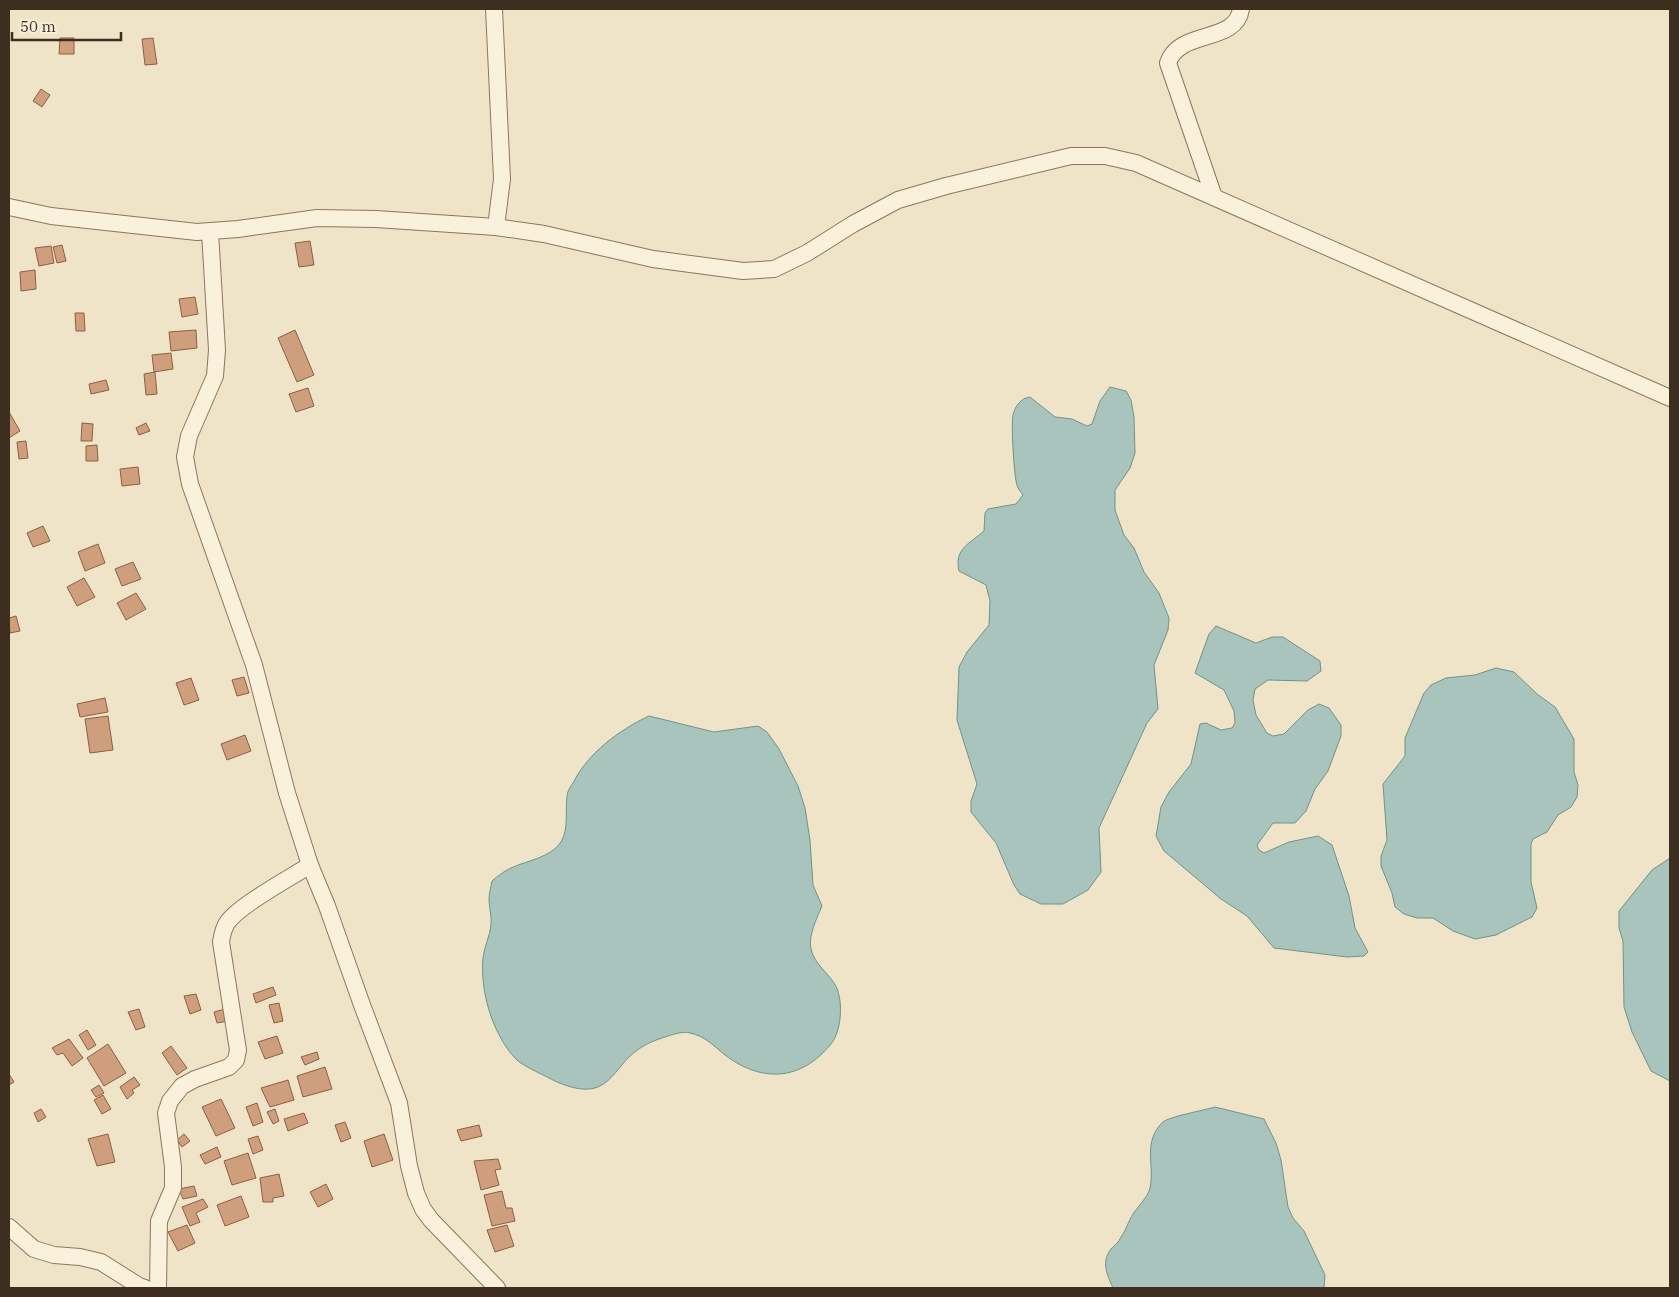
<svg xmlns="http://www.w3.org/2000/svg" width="1679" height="1297" font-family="'IBM Plex Serif',serif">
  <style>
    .water { fill: #a9c4bc; stroke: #6f938a }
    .building { fill: #cf9f7d; stroke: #8d5f41 }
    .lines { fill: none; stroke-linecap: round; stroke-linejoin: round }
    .street-casing { stroke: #8d765c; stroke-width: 18 }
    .street { stroke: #faf1dc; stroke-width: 16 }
  </style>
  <rect width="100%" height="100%" fill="#f0e4c8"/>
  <g class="water">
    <path d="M1110,387l16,4 5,9 3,17 1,36 -5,15 -15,22v20l9,25 10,13 10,24 15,21 10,25 -1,12 -14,35 4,44 -11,14 -48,105 2,44 -13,18 -25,14h-22l-21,-10 -6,-9 -18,-42 -25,-31v-11l6,-17 -20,-64 2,-53 8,-15 22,-27 1,-24 -4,-16 -27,-14c-5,-22 10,-27 25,-40l1,-18 3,-4 28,-5 7,-9c-2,-3 -5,-6 -6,-10 -3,-8 -6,-61 -4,-70 2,-9 8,-17 17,-18l25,20 17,2 15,7 5,-2 8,-23z"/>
    <path d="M1216,626l40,17 16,-6h11l37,24 1,10 -14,10 -39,-1 -13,9 -2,11 3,15 11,18 6,3 11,-2 24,-24 11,-6 10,4 12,17v11l-13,35 -13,18 -9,22 -11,12h-22l-16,22 2,5 5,3 25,-11 29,-6 14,9 17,51 6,32 13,24 -4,4 -17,1 -73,-9 -27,-32 -26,-17 -57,-48 -8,-15 5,-29 8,-15 22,-28 9,-40 6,-1 15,7 11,-2 3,-5 -1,-12 -10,-21 -29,-17 14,-39z"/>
    <path d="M1496,668l18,4 23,22 18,13 19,32v33l4,13 -1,12 -6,10 -13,8 -11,17 -14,7 -2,5v38l6,26 -5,9 -36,18 -21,4 -22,-8 -20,-13h-16l-13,-4 -9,-7 -3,-14 -11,-27v-10l6,-16 -4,-56 22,-28v-18l19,-45 7,-8 15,-7 29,-3z"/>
    <path d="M649,716l65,16 44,-6 9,6 12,17 19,37 7,22 5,32 3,45 9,21c-5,12 -14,29 -11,43 3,14 16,23 23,34 10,14 8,48 -3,61 -30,37 -69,39 -106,11 -11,-9 -20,-19 -35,-22 -7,-2 -15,1 -22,3 -16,5 -26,9 -39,21 -9,9 -17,23 -29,29 -15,8 -38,-1 -51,-8 -9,-5 -29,-13 -35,-21 -22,-25 -34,-66 -31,-99 1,-11 7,-22 8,-33 1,-9 -2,-17 -2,-26 0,-6 2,-12 3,-18 6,-5 12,-10 19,-13 17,-8 39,-10 50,-26 8,-14 4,-30 6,-45 0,-5 3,-10 6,-14 15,-30 46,-53 76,-67z"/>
    <path d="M1670,858v223l-19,-10 -19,-39 -8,-25 -1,-66 -4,-13v-17l33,-41z"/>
    <path d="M1215,1107l49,12 12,24 5,17 7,47 5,11 11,13 21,44 -1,13h-211c-6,-13 -12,-26 -2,-39 4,-4 8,-7 10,-12 6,-8 8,-19 15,-27 5,-7 12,-14 14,-22 5,-23 -8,-46 13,-66 5,-5 42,-12 52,-15z"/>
  </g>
  <g class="building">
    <path d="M60,38h14v16h-15z"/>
    <path d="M153,38l4,26 -12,1 -3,-26z"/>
    <path d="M41,89l9,6 -8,12 -9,-6z"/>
    <path d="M310,241l4,24 -15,2 -4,-24z"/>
    <path d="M62,245l4,16 -9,2 -4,-16z"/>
    <path d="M51,246l3,17 -15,3 -4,-18z"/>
    <path d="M35,270l1,19 -15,2 -1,-19z"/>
    <path d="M195,297l3,17 -16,3 -3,-18z"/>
    <path d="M75,313h9l1,18h-9z"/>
    <path d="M196,330l1,18 -26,3 -2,-19z"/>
    <path d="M295,330l19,45 -17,7 -19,-44z"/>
    <path d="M171,353l2,16 -19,3 -2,-17z"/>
    <path d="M155,372l2,22 -11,1 -2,-21z"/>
    <path d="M106,380l3,10 -18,4 -2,-10z"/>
    <path d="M308,388l6,18 -18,6 -7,-18z"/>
    <path d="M9,412l11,19 -11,7z"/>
    <path d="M82,423l11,1 -1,17h-11z"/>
    <path d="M146,423l4,8 -11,4 -3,-7z"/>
    <path d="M26,441l2,17 -9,1 -2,-17z"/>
    <path d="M97,445l1,16h-12v-15z"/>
    <path d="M138,467l2,17 -18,2 -2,-17z"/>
    <path d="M43,526l7,15 -17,6 -6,-14z"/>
    <path d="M98,544l7,19 -20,8 -7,-19z"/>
    <path d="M133,562l8,17 -19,7 -7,-17z"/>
    <path d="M84,578l11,19 -18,9 -10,-19z"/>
    <path d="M136,593l10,16 -20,11 -9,-17z"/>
    <path d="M16,616l4,15 -10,2 -1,-15z"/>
    <path d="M244,677l5,16 -12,3 -5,-16z"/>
    <path d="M191,678l8,22 -15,5 -8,-22z"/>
    <path d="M105,698l3,14 -28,5 -3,-13z"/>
    <path d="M108,716l5,34 -23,3 -5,-34z"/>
    <path d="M245,735l6,16 -24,9 -6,-16z"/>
    <path d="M273,987l3,8 -20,8 -3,-9z"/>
    <path d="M196,994l5,16 -11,4 -6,-18z"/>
    <path d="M279,1003l4,18 -9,2 -5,-18z"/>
    <path d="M139,1009l6,18 -9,3 -8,-18z"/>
    <path d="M225,1009l3,12 -11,2 -3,-11z"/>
    <path d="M87,1030l9,15 -8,5 -9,-15z"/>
    <path d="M277,1036l6,17 -18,6 -7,-17z"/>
    <path d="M69,1039l14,19 -11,8 -9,-13 -6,2 -5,-7z"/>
    <path d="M108,1044l18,29 -22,13 -17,-28z"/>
    <path d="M171,1046l16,22 -10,7 -15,-22z"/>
    <path d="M317,1052l2,7 -14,6 -4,-8z"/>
    <path d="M325,1067l7,22 -29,8 -6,-21z"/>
    <path d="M9,1074l5,8 -5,3z"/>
    <path d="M134,1077l6,8 -8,5 2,3 -7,6 -7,-12z"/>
    <path d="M288,1080l6,20 -24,7 -9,-19z"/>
    <path d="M99,1085l5,8 -8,4 -5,-7z"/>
    <path d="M103,1095l8,14 -9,5 -8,-14z"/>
    <path d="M221,1099l14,29 -19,8 -14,-29z"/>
    <path d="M257,1103l6,19 -10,4 -7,-19z"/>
    <path d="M41,1109l5,8 -8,5 -4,-9z"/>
    <path d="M275,1109l4,12 -6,3 -6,-12z"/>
    <path d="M304,1113l4,10 -20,8 -4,-12z"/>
    <path d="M345,1122l6,16 -10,4 -6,-17z"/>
    <path d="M479,1125l3,11 -21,5 -4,-11z"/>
    <path d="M108,1134l7,28 -18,4 -9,-27z"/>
    <path d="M184,1134l6,7 -8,6 -5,-7z"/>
    <path d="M384,1134l9,26 -21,7 -8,-26z"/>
    <path d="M258,1136l5,14 -10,4 -5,-15z"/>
    <path d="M217,1147l4,10 -16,7 -5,-9z"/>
    <path d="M248,1153l8,25 -24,7 -8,-24z"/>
    <path d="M498,1159l3,10 -6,1 4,15 -18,5 -7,-29z"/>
    <path d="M279,1174l5,22 -11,2v4h-10l-3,-24z"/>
    <path d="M326,1184l7,15 -15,8 -8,-15z"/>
    <path d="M194,1186l3,10 -14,3 -4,-10z"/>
    <path d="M502,1191l4,17h6l3,13 -23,5 -8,-31z"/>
    <path d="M241,1196l8,21 -24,9 -8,-21z"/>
    <path d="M203,1199l5,8 -12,6 4,9 -10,4 -8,-19z"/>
    <path d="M187,1225l8,18 -17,8 -10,-19z"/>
    <path d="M507,1225l7,21 -19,6 -8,-22z"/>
  </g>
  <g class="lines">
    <defs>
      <g id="street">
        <path d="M494,9l8,170 -6,48"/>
        <path d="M1214,197l-46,-134c11,-34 68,-19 73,-54"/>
        <path d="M9,207l42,9 146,16 41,-3 79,-11 59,1 120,8 48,7 109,25 90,12 31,-2 33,-16 46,-29 45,-24 48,-14 125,-30h34l31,7 534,235"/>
        <path d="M210,232l7,118 -2,26 -26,60 -4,21 5,27 64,181 33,128 23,72 17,41 35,99 37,98 10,63 7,27 7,16 8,11 66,68"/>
        <path d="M9,1227l25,22 20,6 26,2 21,5 38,24 6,2"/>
        <path d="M158,1288l1,-67 14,-33v-21l-7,-54 4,-12 12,-15 13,-7 34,-12 7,-7 2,-10 -17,-108c1,-6 2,-13 6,-19 11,-17 63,-45 83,-58"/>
      </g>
    </defs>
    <use href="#street" class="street-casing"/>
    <use href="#street" class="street"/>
  </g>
  <rect width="1679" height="1297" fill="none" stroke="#3d2e20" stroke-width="20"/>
  <path d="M12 32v8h109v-8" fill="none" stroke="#3d2e20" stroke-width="2.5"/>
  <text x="20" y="32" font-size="15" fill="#3d2e20" stroke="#f7eed8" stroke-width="4" paint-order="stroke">50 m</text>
</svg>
